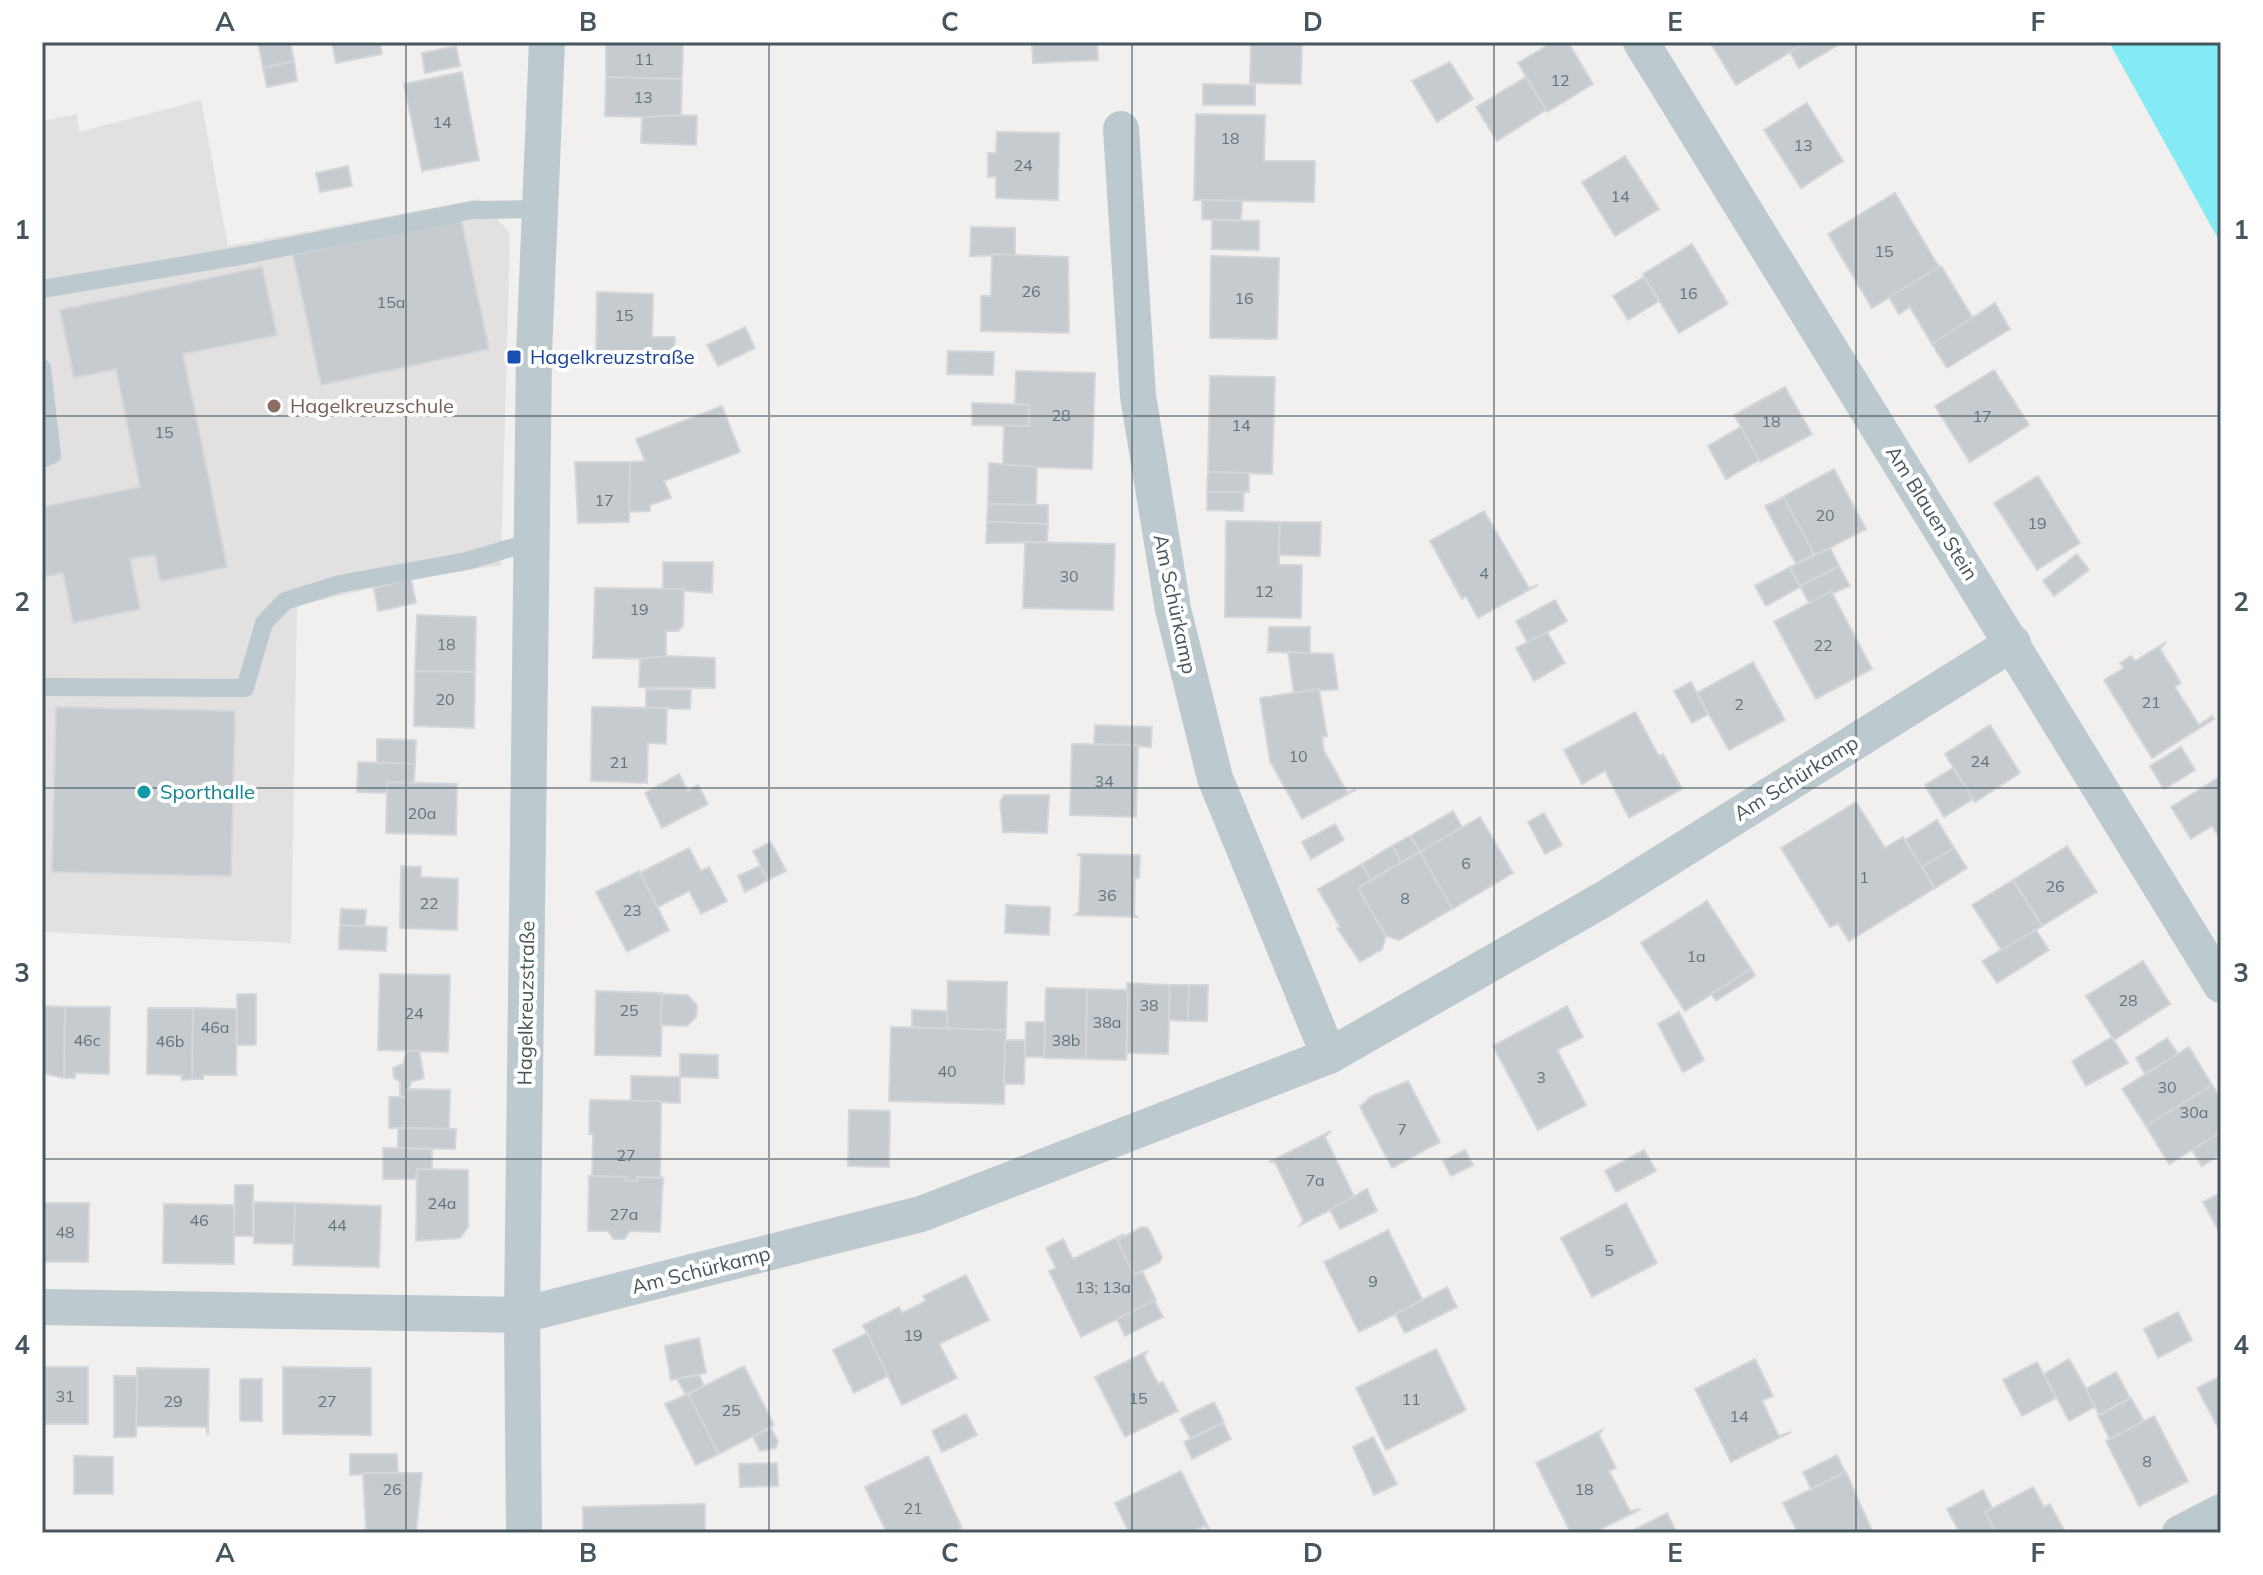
<svg xmlns="http://www.w3.org/2000/svg" width="2263" height="1575" font-family="Mulish,sans-serif">
  <style>
    .education { fill: #e3e0e1 }
    .water { fill: #84eaf3 }
    .building { fill: #c6cbcf; stroke: #d3d6db; stroke-width: 2 }
    .lines { fill: none; stroke-linecap: round; stroke-linejoin: round }
    .service { stroke: #bcc9cf; stroke-width: 18 }
    .minor { stroke: #bcc9cf; stroke-width: 36 }
    .grid { fill: none; stroke: #46565e; stroke-width: 2; stroke-opacity: 0.55 }
    .transit-dot { fill: #1a4fb4; stroke: #fff; stroke-width: 3 }
    .education-dot { fill: #8d6e63; stroke: #fff; stroke-width: 3 }
    .culture-dot { fill: #0f9aa8; stroke: #fff; stroke-width: 3 }
    .labels { text-anchor: middle; stroke-width: 8; stroke-linejoin: round; paint-order: stroke }
    .number-label { font-size: 16px; fill: #66737a }
    .transit-label { font-size: 20px; fill: #164399; stroke: #fff; text-anchor: start }
    .education-label { font-size: 20px; fill: #785e54; stroke: #fff; text-anchor: start }
    .street-label { font-size: 20px; fill: #46565e; stroke: #fff }
    .culture-label { font-size: 20px; fill: #0d838f; stroke: #fff; text-anchor: start }
    .neatline { fill: none; stroke: #46565e; stroke-width: 3 }
    .grid-label { font-size: 26px; text-anchor: middle; font-weight: bold; fill: #46565e }
  </style>
  <rect width="100%" height="100%" fill="#f2efef"/>
  <path class="education" d="M201,100l27,146 251,-47 31,34 -9,332 -90,14 -114,27 -6,337 -249,-11v-811l35,-7 2,18z"/>
  <path class="water" d="M2109,42h112v202z"/>
  <g class="building">
    <path d="M258,42h32l4,19 -31,7z"/>
    <path d="M332,42h48l2,12 -46,9z"/>
    <path d="M606,42h77l-1,37 -76,-2z"/>
    <path d="M1032,42h65l1,18 -65,3z"/>
    <path d="M1251,42l51,1 -1,41 -51,-1z"/>
    <path d="M1553,42h15l25,42 -46,28 -29,-49z"/>
    <path d="M1710,42h97l-71,43z"/>
    <path d="M1807,42h36l-44,26 -9,-16z"/>
    <path d="M456,46l4,20 -35,7 -3,-20z"/>
    <path d="M294,61l3,20 -30,6 -4,-19z"/>
    <path d="M1450,62l23,37 -36,23 -25,-41z"/>
    <path d="M462,72l17,88 -57,11 -18,-87z"/>
    <path d="M606,77l76,2 -1,39 -76,-2z"/>
    <path d="M1526,77l20,33 -49,31 -21,-34z"/>
    <path d="M1203,84l52,1v20h-52z"/>
    <path d="M1807,103l36,58 -42,27 -37,-58z"/>
    <path d="M1196,114l69,1 -1,46h51l-1,41 -120,-2z"/>
    <path d="M681,115l16,1 -1,29 -55,-2 1,-26z"/>
    <path d="M997,132l62,1 -1,67 -62,-2v-21h-8v-24h8z"/>
    <path d="M1625,156l34,53 -44,27 -33,-54z"/>
    <path d="M348,166l4,20 -32,6 -4,-19z"/>
    <path d="M1895,193l44,74 -67,41 -44,-74z"/>
    <path d="M1202,200l40,1 -1,19 -39,-1z"/>
    <path d="M461,219l28,130 -168,36 -28,-130z"/>
    <path d="M1212,220l47,1v29l-47,-1z"/>
    <path d="M971,227l44,1v27l-45,1z"/>
    <path d="M1692,244l36,60 -49,29 -36,-59z"/>
    <path d="M992,254l76,3 1,76 -88,-2v-35h10z"/>
    <path d="M1211,256l68,2 -2,81 -67,-1z"/>
    <path d="M1941,266l32,52 -41,26 -22,-37 -11,7 -10,-17z"/>
    <path d="M262,267l15,68 -94,19 44,213 -67,14 -5,-26 -25,4 10,50 -67,14 -10,-50 -21,4v-70l98,-20 -24,-118 -42,9 -14,-68z"/>
    <path d="M1644,277l15,24 -31,19 -15,-24z"/>
    <path d="M597,292l56,2 -1,43h23l-1,28 -55,-1v-10h-23z"/>
    <path d="M1995,303l15,26 -63,39 -15,-24z"/>
    <path d="M745,327l10,21 -37,18 -11,-21z"/>
    <path d="M948,351l46,1 -1,23 -46,-1z"/>
    <path d="M1994,370l35,55 -59,37 -35,-56z"/>
    <path d="M1016,371l79,2 -3,96 -89,-3 1,-41 25,1v-21l-14,-1z"/>
    <path d="M1210,376l65,1 -3,97 -64,-2z"/>
    <path d="M1785,387l27,47 -52,28 -26,-47z"/>
    <path d="M972,403l57,2v21l-57,-1z"/>
    <path d="M722,406l18,46 -76,29 7,17 -21,7v6l-21,1 1,-50 15,-1 -9,-22z"/>
    <path d="M1741,427l18,33 -33,19 -18,-33z"/>
    <path d="M575,462h55l-1,60 -51,1z"/>
    <path d="M989,463l48,4 -1,38 -48,-1z"/>
    <path d="M1834,469l32,60 -56,29 4,-4 -30,-56 -7,2z"/>
    <path d="M1208,472l41,1v19h-42z"/>
    <path d="M2038,476l42,67 -43,27 -43,-67z"/>
    <path d="M1207,492h37l-1,19 -36,-1z"/>
    <path d="M1784,498l30,56 -18,10 -31,-58z"/>
    <path d="M988,504l60,1v19l-61,-2z"/>
    <path d="M1484,511l45,77 9,-3 -60,33 -12,-22 -4,3 -32,-58z"/>
    <path d="M1226,521l54,1 -1,43h23l-1,53 -76,-1z"/>
    <path d="M987,522l61,2 -1,18 -61,1z"/>
    <path d="M1280,522h41l-1,34 -41,-1z"/>
    <path d="M1025,542l90,2 -2,66 -90,-2z"/>
    <path d="M1830,548l9,18 -39,20 -10,-19z"/>
    <path d="M2077,554l12,16 -35,26 -11,-15z"/>
    <path d="M663,562h50l-1,31 -49,-4z"/>
    <path d="M1839,566l11,20 -41,17 -9,-17z"/>
    <path d="M1790,567l10,20 -34,19 -11,-20z"/>
    <path d="M411,579l5,24 -38,8 -4,-23z"/>
    <path d="M595,588l89,1 -1,37 -5,5h-12v28l-73,-1z"/>
    <path d="M1831,591l41,78 -56,30 -42,-77z"/>
    <path d="M1555,600l12,21 -39,22 -12,-22z"/>
    <path d="M417,615l59,2 -1,55 -60,-1z"/>
    <path d="M1269,627h41v26l-42,-1z"/>
    <path d="M1547,632l18,31 -31,18 -18,-33z"/>
    <path d="M2166,642l-6,7 21,34 -6,4 24,38 13,-9 2,3 -62,39 -48,-78 20,-12 -4,-5 11,-7 4,5z"/>
    <path d="M1288,652l45,2 5,35 -44,4z"/>
    <path d="M666,656l49,2v30l-76,-1 1,-28z"/>
    <path d="M1753,662l32,58 -56,30 -32,-57z"/>
    <path d="M415,671l60,1 -1,56 -60,-2z"/>
    <path d="M1691,682l17,32 -16,9 -18,-32z"/>
    <path d="M646,689l45,1 -1,19 -44,-1z"/>
    <path d="M1319,689l8,47 -5,1 2,14 23,41 10,-3 -55,30 -32,-58 -10,-63z"/>
    <path d="M56,707l179,4 -4,165 -179,-4z"/>
    <path d="M592,707l75,1 -1,36 -18,-1 -1,40 -56,-2z"/>
    <path d="M1635,712l24,44 4,-2 19,35 -53,29 -24,-47 -23,13 -18,-34z"/>
    <path d="M1095,725l57,2 -1,20 -57,-3z"/>
    <path d="M1990,725l30,48 -45,29 -30,-48z"/>
    <path d="M377,739l39,1 -1,24 -38,-1z"/>
    <path d="M1072,744l66,1 -2,72 -66,-2z"/>
    <path d="M2181,747l14,23 -31,19 -14,-23z"/>
    <path d="M358,762l57,2 -1,19 -27,-1v11l-30,-1z"/>
    <path d="M1953,768l20,31 -29,18 -19,-32z"/>
    <path d="M679,774l9,17 10,-6 10,19 -46,24 -17,-35z"/>
    <path d="M2221,776v64l-9,-14 -21,13 -20,-32z"/>
    <path d="M387,782l70,2 -1,51 -70,-2z"/>
    <path d="M1004,795h45l-2,38 -44,-1 -3,-30z"/>
    <path d="M1856,802l29,46 18,-11 32,51 -86,53 -11,-18 -8,4 -49,-79z"/>
    <path d="M1453,811l9,16 -42,25 -10,-16z"/>
    <path d="M1544,813l18,32 -17,9 -17,-32z"/>
    <path d="M1480,817l33,56 -61,36 -32,-57z"/>
    <path d="M1937,820l17,28 -32,19 -17,-27z"/>
    <path d="M1335,824l9,16 -33,19 -9,-17z"/>
    <path d="M1410,836l10,16 -19,10 -9,-16z"/>
    <path d="M771,842l15,29 -18,9 -15,-29z"/>
    <path d="M1392,846l9,16 -30,18 -9,-16z"/>
    <path d="M2067,846l30,46 -55,34 -29,-46z"/>
    <path d="M689,848l12,23 8,-4 18,34 -26,13 -12,-23 -31,16 -18,-34z"/>
    <path d="M1954,848l13,20 -32,20 -13,-21z"/>
    <path d="M1420,852l32,57 -53,31 -13,-4 -28,-48z"/>
    <path d="M1077,854l63,1 -1,23h-4l-1,36 3,3 -62,-2 4,-3 2,-56z"/>
    <path d="M1362,864l9,16 -13,8 28,48 -4,13 -22,13 -23,-34 3,-1 -22,-38z"/>
    <path d="M401,866l20,1v10l37,2 -1,51 -57,-2z"/>
    <path d="M760,866l8,14 -23,12 -7,-16z"/>
    <path d="M639,871l30,59 -42,22 -31,-60z"/>
    <path d="M2013,880l29,46 -40,25 -30,-46z"/>
    <path d="M1707,901l44,68 -66,42 -44,-68z"/>
    <path d="M1006,905l44,2 -1,28 -44,-2z"/>
    <path d="M341,909l25,1 -1,16 -25,-1z"/>
    <path d="M340,925l47,2 -1,24 -47,-2z"/>
    <path d="M2036,930l13,20 -52,33 -15,-22z"/>
    <path d="M2143,961l27,43 -56,36 -28,-44z"/>
    <path d="M1751,969l4,7 -39,25 -5,-7z"/>
    <path d="M380,974l70,1 -2,77 -70,-2z"/>
    <path d="M948,981l59,1 -1,48 -59,-1z"/>
    <path d="M1127,983l43,2 -2,69 -41,-1z"/>
    <path d="M1170,985h19l-1,36 -19,-1z"/>
    <path d="M1189,985h19l-1,36h-19z"/>
    <path d="M1046,988l41,1 -1,70 -42,-1z"/>
    <path d="M1087,989l41,1 -2,70 -40,-1z"/>
    <path d="M596,991l66,2 -1,63 -66,-1z"/>
    <rect x="237" y="994" width="19" height="51"/>
    <path d="M662,994l25,1 10,10 -1,12 -9,9 -26,-1z"/>
    <path d="M42,1006l23,1 -1,71 -22,-5z"/>
    <path d="M1567,1006l16,31 -26,13 29,55 -48,25 -45,-84z"/>
    <path d="M65,1007h45l-1,67 -34,-1v5h-11z"/>
    <path d="M148,1008h45l-1,71 -10,1v-5l-35,-1z"/>
    <path d="M193,1008l44,1 -1,66h-33v4h-11z"/>
    <path d="M912,1010l35,1v18l-35,-2z"/>
    <path d="M1679,1012l25,48 -21,12 -25,-48z"/>
    <path d="M1026,1022h19l-1,35h-19z"/>
    <path d="M891,1027l115,3 -2,74 -115,-3z"/>
    <path d="M2112,1037l16,26 -42,23 -14,-25z"/>
    <path d="M2167,1038l11,16 -33,20 -9,-16z"/>
    <path d="M1005,1040h20l-1,44h-20z"/>
    <path d="M2189,1047l23,38 -66,41 -24,-37z"/>
    <path d="M407,1051h12l5,27 -13,4 -5,15h-6v-15l-6,-4 -1,-10 10,-4z"/>
    <path d="M680,1054l38,1v23l-38,-1z"/>
    <path d="M631,1076l49,1v26l-49,-2z"/>
    <path d="M1408,1081l32,61 -48,26 -32,-61 10,-10z"/>
    <path d="M2212,1085l9,14v33l-52,32 -23,-38z"/>
    <path d="M406,1089l44,1 -1,39 -44,-1z"/>
    <path d="M389,1097h17l-1,31h-16z"/>
    <path d="M590,1100l71,1 -1,75 3,2 -26,-1v4h-11v-4l-37,-1h3l1,-42h-4z"/>
    <path d="M849,1110l41,1 -1,56 -41,-1z"/>
    <path d="M398,1128l58,1 -1,20 -57,-1z"/>
    <path d="M1331,1131l-6,6 30,61 -55,27 3,-5 -28,-58h-6z"/>
    <path d="M2221,1132v22l-19,12 -10,-16z"/>
    <path d="M383,1148l49,1v21l-15,-1 -1,10h-33z"/>
    <path d="M1465,1150l8,15 -22,11 -8,-15z"/>
    <path d="M1644,1150l12,21 -40,21 -11,-21z"/>
    <path d="M417,1169l51,1v57l-8,11 -44,3z"/>
    <path d="M589,1176l37,1v4h11v-4l26,1 -3,54 -30,-1 -6,8h-10l-6,-8h-20z"/>
    <path d="M235,1185h18v51h-19z"/>
    <path d="M1367,1189l10,22 -37,18 -10,-19z"/>
    <path d="M2221,1193v42l-18,-33z"/>
    <path d="M254,1202l41,1 -1,41 -40,-1z"/>
    <path d="M42,1203h47l-1,59h-46z"/>
    <path d="M295,1203l86,3 -2,61 -86,-2z"/>
    <path d="M1626,1203l31,60 -65,34 -31,-59z"/>
    <path d="M164,1204l70,1v59l-71,-1z"/>
    <path d="M1142,1227l6,1 14,29 -2,5 -26,13 -17,-35z"/>
    <path d="M1388,1230l35,71 -64,31 -35,-70z"/>
    <path d="M1124,1234l-7,6 17,35 8,-4 14,29 -75,37 -32,-66 7,-3 -10,-20 17,-9 10,20z"/>
    <path d="M966,1275l23,45 -50,24 18,34 -55,27 -39,-80 36,-18 3,6 24,-12 -3,-5z"/>
    <path d="M1447,1287l10,20 -52,26 -10,-19z"/>
    <path d="M1154,1300l9,17 -38,19 -8,-17z"/>
    <path d="M2178,1312l14,28 -34,18 -14,-29z"/>
    <path d="M867,1333l21,43 -34,17 -21,-43z"/>
    <path d="M699,1338l7,35 -35,7 -6,-34z"/>
    <path d="M1436,1349l30,61 -80,40 -30,-62z"/>
    <path d="M1148,1351l-4,5 14,28 5,-2 15,29 -53,26 -30,-60z"/>
    <path d="M1755,1359l18,37 -11,5 17,35 12,-4 -60,30 -36,-73z"/>
    <path d="M2069,1359l27,47 -27,15 -25,-47z"/>
    <path d="M2037,1362l19,36 -34,18 -19,-36z"/>
    <path d="M744,1366l30,59 -55,29 -31,-60z"/>
    <rect x="42" y="1367" width="46" height="57"/>
    <path d="M283,1367l88,1v67l-88,-1z"/>
    <path d="M137,1368l72,1 -1,66 -2,-8 -70,-1z"/>
    <path d="M2116,1372l14,26 -31,17 -13,-26z"/>
    <path d="M699,1375l5,11 -18,9 -9,-16z"/>
    <path d="M114,1376h23l-1,61h-22z"/>
    <path d="M2221,1376v57l-24,-45z"/>
    <rect x="240" y="1379" width="22" height="42"/>
    <path d="M688,1394l31,60 -23,11 -31,-61z"/>
    <path d="M2131,1398l13,23 -34,18 -12,-23z"/>
    <path d="M1214,1402l10,20 -34,16 -10,-19z"/>
    <path d="M966,1414l11,21 -35,17 -10,-21z"/>
    <path d="M2154,1416l34,65 -49,25 -33,-65z"/>
    <path d="M1223,1423l8,16 -39,20 -8,-17z"/>
    <path d="M771,1428l7,13 -2,7 -16,3 -7,-14z"/>
    <path d="M1602,1430l-3,5 17,33 -7,3 21,40 11,-2 -48,24h-22l-35,-70z"/>
    <path d="M1373,1437l24,47 -23,11 -21,-48z"/>
    <path d="M350,1454h47l1,19 -48,2z"/>
    <path d="M1837,1455l8,17 -34,17 -8,-17z"/>
    <path d="M74,1456l39,1v37h-39z"/>
    <path d="M928,1456l34,72 -10,5h-65l-22,-46z"/>
    <path d="M777,1463l1,23 -38,1 -1,-23z"/>
    <path d="M1181,1471l29,60 -6,-5 -14,7h-61l-14,-30z"/>
    <path d="M1846,1472l27,61h-75l-15,-30z"/>
    <path d="M363,1473h59l-6,60 -60,-1 10,-2z"/>
    <path d="M2033,1487l11,20 6,-3 14,26 -6,3h-62l-11,-21z"/>
    <path d="M1983,1490l9,18 -7,4 11,21h-36l-13,-24z"/>
    <path d="M705,1504v29h-122v-26z"/>
    <path d="M1667,1513l10,20h-49z"/>
  </g>
  <g class="lines">
    <g class="service">
      <path d="M42,289l203,-34 227,-45 69,-1"/>
      <path d="M42,368l10,87 -10,4"/>
      <path d="M42,687l203,1 19,-65 21,-22 54,-17 128,-23 64,-19"/>
    </g>
    <g class="minor">
      <path d="M1641,42l580,943"/>
      <path d="M1121,129l17,267 35,213 42,169 114,278"/>
      <path d="M42,1307l480,8 399,-101 408,-158 275,-157 409,-256"/>
      <path d="M524,1533l-2,-218 12,-962 13,-311"/>
      <path d="M2180,1533l41,-21"/>
    </g>
  </g>
  <path class="grid" d="M406,42v1491M769,42v1491M1132,42v1491M1494,42v1491M1856,42v1491M42,416h2179M42,788h2179M42,1159h2179"/>
  <rect class="transit-dot" x="506" y="349" width="16" height="16" rx="4"/>
  <circle class="education-dot" cx="274" cy="406" r="8"/>
  <circle class="culture-dot" cx="144" cy="792" r="8"/>
  <g class="labels">
    <g class="number-label">
      <text x="644" y="65">11</text>
      <text x="1560" y="86">12</text>
      <text x="643" y="103">13</text>
      <text x="442" y="128">14</text>
      <text x="1230" y="144">18</text>
      <text x="1803" y="151">13</text>
      <text x="1023" y="171">24</text>
      <text x="1620" y="202">14</text>
      <text x="1884" y="257">15</text>
      <text x="1031" y="297">26</text>
      <text x="1688" y="299">16</text>
      <text x="1244" y="304">16</text>
      <text x="391" y="308">15a</text>
      <text x="624" y="321">15</text>
      <text x="1061" y="421">28</text>
      <text x="1982" y="422">17</text>
      <text x="1771" y="427">18</text>
      <text x="1241" y="431">14</text>
      <text x="164" y="438">15</text>
      <text x="604" y="506">17</text>
      <text x="1825" y="521">20</text>
      <text x="2037" y="529">19</text>
      <text x="1484" y="579">4</text>
      <text x="1069" y="582">30</text>
      <text x="1264" y="597">12</text>
      <text x="639" y="615">19</text>
      <text x="446" y="650">18</text>
      <text x="1823" y="651">22</text>
      <text x="445" y="705">20</text>
      <text x="2151" y="708">21</text>
      <text x="1739" y="710">2</text>
      <text x="1298" y="762">10</text>
      <text x="1980" y="767">24</text>
      <text x="619" y="768">21</text>
      <text x="1104" y="787">34</text>
      <text x="422" y="819">20a</text>
      <text x="1466" y="869">6</text>
      <text x="1864" y="883">1</text>
      <text x="2055" y="892">26</text>
      <text x="1107" y="901">36</text>
      <text x="1405" y="904">8</text>
      <text x="429" y="909">22</text>
      <text x="632" y="916">23</text>
      <text x="1696" y="962">1a</text>
      <text x="2128" y="1006">28</text>
      <text x="1149" y="1011">38</text>
      <text x="629" y="1016">25</text>
      <text x="414" y="1019">24</text>
      <text x="1107" y="1028">38a</text>
      <text x="215" y="1033">46a</text>
      <text x="87" y="1046">46c</text>
      <text x="1066" y="1046">38b</text>
      <text x="170" y="1047">46b</text>
      <text x="947" y="1077">40</text>
      <text x="1541" y="1083">3</text>
      <text x="2167" y="1093">30</text>
      <text x="2194" y="1118">30a</text>
      <text x="1402" y="1135">7</text>
      <text x="626" y="1161">27</text>
      <text x="1315" y="1186">7a</text>
      <text x="442" y="1209">24a</text>
      <text x="624" y="1220">27a</text>
      <text x="199" y="1226">46</text>
      <text x="337" y="1231">44</text>
      <text x="65" y="1238">48</text>
      <text x="1609" y="1256">5</text>
      <text x="1373" y="1287">9</text>
      <text x="1103" y="1293">13; 13a</text>
      <text x="913" y="1341">19</text>
      <text x="65" y="1402">31</text>
      <text x="1138" y="1404">15</text>
      <text x="1411" y="1405">11</text>
      <text x="173" y="1407">29</text>
      <text x="327" y="1407">27</text>
      <text x="731" y="1416">25</text>
      <text x="1739" y="1422">14</text>
      <text x="2147" y="1467">8</text>
      <text x="392" y="1495">26</text>
      <text x="1584" y="1495">18</text>
      <text x="913" y="1514">21</text>
    </g>
    <g class="transit-label">
      <text x="530" y="364">Hagelkreuzstraße</text>
    </g>
    <g class="education-label">
      <text x="290" y="413">Hagelkreuzschule</text>
    </g>
    <g class="street-label">
      <text transform="translate(1932 513) rotate(58)" y="7">Am Blauen Stein</text>
      <text transform="translate(1175 604) rotate(78)" y="7">Am Schürkamp</text>
      <text transform="translate(1796 778) rotate(-32)" y="7">Am Schürkamp</text>
      <text transform="translate(526 1003) rotate(-89)" y="7">Hagelkreuzstraße</text>
      <text transform="translate(701 1270) rotate(-14)" y="7">Am Schürkamp</text>
    </g>
    <g class="culture-label">
      <text x="160" y="799">Sporthalle</text>
    </g>
  </g>
  <rect width="2263" height="1575" fill="none" stroke="#ffffff" stroke-width="88"/>
  <rect x="44" y="44" width="2175" height="1487" class="neatline"/>
  <g class="grid-label">
    <text x="225" y="31">A</text>
    <text x="588" y="31">B</text>
    <text x="950" y="31">C</text>
    <text x="1313" y="31">D</text>
    <text x="1675" y="31">E</text>
    <text x="2038" y="31">F</text>
    <text x="22" y="239">1</text>
    <text x="2241" y="239">1</text>
    <text x="22" y="611">2</text>
    <text x="2241" y="611">2</text>
    <text x="22" y="982">3</text>
    <text x="2241" y="982">3</text>
    <text x="22" y="1354">4</text>
    <text x="2241" y="1354">4</text>
    <text x="225" y="1562">A</text>
    <text x="588" y="1562">B</text>
    <text x="950" y="1562">C</text>
    <text x="1313" y="1562">D</text>
    <text x="1675" y="1562">E</text>
    <text x="2038" y="1562">F</text>
  </g>
</svg>
